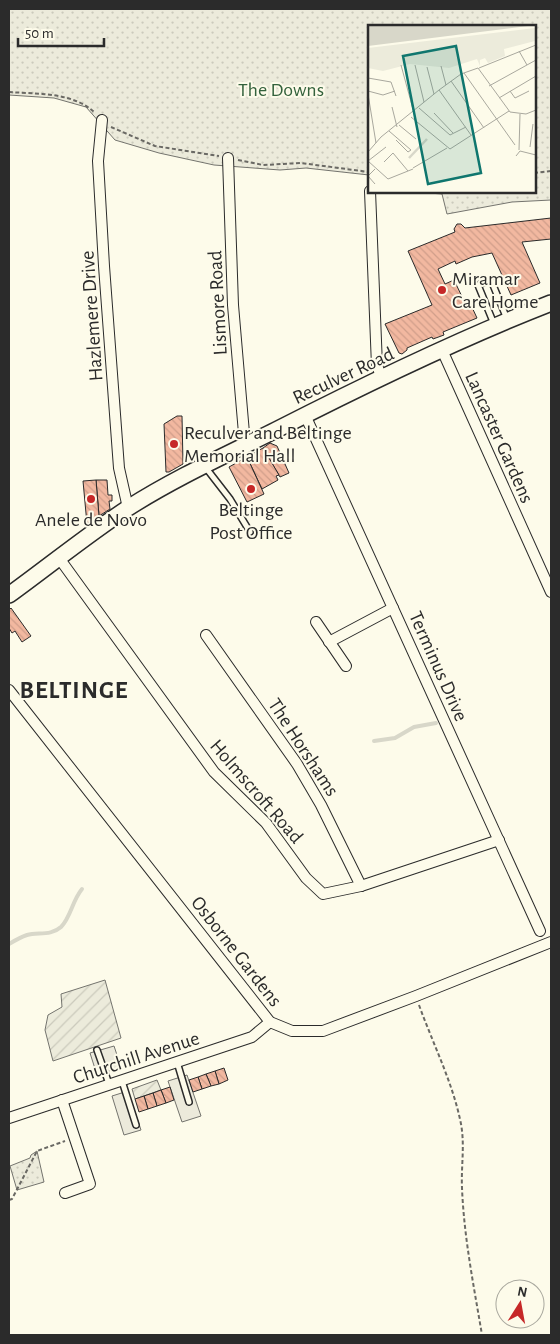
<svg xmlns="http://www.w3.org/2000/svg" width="560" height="1344" font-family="'Alegreya Sans',sans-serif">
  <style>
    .park { fill: url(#park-dots); stroke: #74746e }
    .garden { fill: url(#garden-furrows); stroke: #74746e }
    .parking { fill: #eceadb; stroke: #74746e }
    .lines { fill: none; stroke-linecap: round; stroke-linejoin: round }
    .stream { stroke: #d8d7c9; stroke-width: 4 }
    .building { fill: url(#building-back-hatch); stroke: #2b2b2b }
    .lane-casing { stroke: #2b2b2b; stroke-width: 8 }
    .street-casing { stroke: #2b2b2b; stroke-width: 12 }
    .secondary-casing { stroke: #2b2b2b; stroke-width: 18 }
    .path { stroke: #6a6964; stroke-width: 2; stroke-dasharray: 4 2.5; stroke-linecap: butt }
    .lane { stroke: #fdfbea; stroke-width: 5 }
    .street { stroke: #fdfbea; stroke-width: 10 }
    .secondary { stroke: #fdfbea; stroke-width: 15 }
    .poi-dot { fill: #c62828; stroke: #fdfbea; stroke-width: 2 }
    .labels { text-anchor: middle; stroke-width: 4; stroke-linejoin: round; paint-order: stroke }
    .park-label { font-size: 20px; fill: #34623c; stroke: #fdfbea }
    .poi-label { font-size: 20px; fill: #2b2b2b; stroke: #fdfbea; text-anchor: start }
    .street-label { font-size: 20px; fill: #2b2b2b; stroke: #fdfbea }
    .district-label { font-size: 25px; font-weight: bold; letter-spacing: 1px; fill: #2b2b2b; stroke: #fdfbea }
    .inset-river { fill: none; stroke: #d8d7c9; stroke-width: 2.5 }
    .inset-road { fill: none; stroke: #a9a89e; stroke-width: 1 }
    .view { fill: #0f766e; fill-opacity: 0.15; stroke: #0f766e; stroke-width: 2.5 }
    .inset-edge { fill: none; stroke: #2b2b2b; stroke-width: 2.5 }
  </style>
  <defs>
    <pattern id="park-dots" width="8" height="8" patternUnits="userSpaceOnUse" patternTransform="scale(1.25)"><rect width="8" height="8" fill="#ecebdb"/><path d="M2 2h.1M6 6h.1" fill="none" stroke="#cbcabc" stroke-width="1.8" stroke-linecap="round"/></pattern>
    <pattern id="garden-furrows" width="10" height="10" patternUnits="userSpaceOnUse" patternTransform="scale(1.25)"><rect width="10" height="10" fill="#ecebdb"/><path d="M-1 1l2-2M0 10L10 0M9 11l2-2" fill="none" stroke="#cbcabc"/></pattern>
    <pattern id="building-back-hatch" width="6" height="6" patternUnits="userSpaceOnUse" patternTransform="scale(1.25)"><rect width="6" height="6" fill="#f2b8a0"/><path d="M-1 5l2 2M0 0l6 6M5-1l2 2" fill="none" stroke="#d09e8a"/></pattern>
  </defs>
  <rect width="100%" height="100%" fill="#fdfbea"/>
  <g class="park">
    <path d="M9,9h542v191l-39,2 -65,12 -5,-20 -40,-3h132v-165h-165v149l-63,-7 -26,2 -66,-5 -55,-12 -44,-13 -29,-33 -32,-9 -45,-3z"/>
    <path d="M37,1151l7,31 -27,8 -7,-24 20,-8 1,-3z"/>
  </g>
  <g class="garden">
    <path d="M105,980l16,58 -68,23 -8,-31 3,-15 14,-8 -1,-13z"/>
    <path d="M157,1080l4,10 -26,9 -3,-10z"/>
  </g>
  <g class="parking">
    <path d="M114,1046l7,21 -24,8 -7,-22z"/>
    <path d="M187,1075l14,41 -19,6 -14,-41z"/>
    <path d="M128,1091l13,39 -17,5 -12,-39z"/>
  </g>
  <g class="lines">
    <g class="stream">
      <path d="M374,741l21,-3 19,-11 22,-4"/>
      <path d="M9,944c5,-3 12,-7 18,-9 11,-3 24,1 34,-8 10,-10 11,-26 21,-38"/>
    </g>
  </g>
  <g class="building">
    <path d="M551,218v21l-29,3 18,41 -29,12 -19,-42 -20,4 -16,7 -1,-3 -17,8 7,15 9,-4 12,25 4,-2 7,15 -34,14 1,3 -11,4 -1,-2 -25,11v2l-5,4 -3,-1 -14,-29 47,-19 -24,-54 47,-19 -1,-3 3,-5h4l4,4z"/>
    <path d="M177,416h5l1,48 -14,8h-3l-2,-48z"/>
    <path d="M270,443l7,3 12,27 -9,4 -17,-29z"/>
    <path d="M263,448l16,27 -3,1 2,4 -16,9 -15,-32z"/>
    <path d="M247,457l17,37 -17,8 -18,-35z"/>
    <path d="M96,480h11l1,15h4v6h-3l1,8 -11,7z"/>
    <path d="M96,480l3,36 -12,8 -4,-43z"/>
    <path d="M11,608l20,28 -9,6 -7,-11 -3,2 -3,-5v-18z"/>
    <path d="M224,1068l4,12 -9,4 -4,-13z"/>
    <path d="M215,1071l4,13 -8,2 -5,-12z"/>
    <path d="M206,1074l5,12 -9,3 -4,-12z"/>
    <path d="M198,1077l4,12 -9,3 -4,-12z"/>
    <path d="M170,1087l4,13 -8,3 -5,-13z"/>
    <path d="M161,1090l5,13 -9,3 -4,-13z"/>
    <path d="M153,1093l4,13 -9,3 -4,-13z"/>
    <path d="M144,1096l4,13 -9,3 -4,-13z"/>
  </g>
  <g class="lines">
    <defs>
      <g id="lane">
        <path d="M494,324l-16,-39 13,-5 16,39"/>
        <path d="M206,468l24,31 20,33"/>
        <path d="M97,1050l12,34"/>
        <path d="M177,1062l12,40"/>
        <path d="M122,1081l14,44"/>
      </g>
      <g id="street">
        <path d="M102,120l-4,41 6,105 15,202 9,40"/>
        <path d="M228,158l5,147 12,140"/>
        <path d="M370,191l7,175 5,12"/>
        <path d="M442,350l109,242"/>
        <path d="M305,415l235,516"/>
        <path d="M59,558l155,214 52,51 40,55 17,16 38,-8 138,-46"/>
        <path d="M316,622l30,44"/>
        <path d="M206,635l91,129 24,41 40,81"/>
        <path d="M329,642l64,-34"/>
        <path d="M9,690l261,332 22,9h31l93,-35 135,-54"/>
        <path d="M62,1100l28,84 -25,9"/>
        <path d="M9,1118l243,-81 18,-15"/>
      </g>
      <path id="secondary" d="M9,595c40,-29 78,-60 119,-87 47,-30 98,-53 148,-78 88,-45 183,-91 275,-127"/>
    </defs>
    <use href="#lane" class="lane-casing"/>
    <use href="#street" class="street-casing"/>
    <use href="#secondary" class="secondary-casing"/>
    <g class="path">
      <path d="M9,92c28,2 63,0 85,20"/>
      <path d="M111,127l44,19 64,10"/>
      <path d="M238,160l25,5 38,-2 68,9"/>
      <path d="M534,173l17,-2"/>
      <path d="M419,1005c14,39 34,78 42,119 4,22 0,42 1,64 2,50 12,99 20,147"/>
      <path d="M9,1200l3,-1 25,-48 28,-10"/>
    </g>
    <use href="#lane" class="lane"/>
    <use href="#street" class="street"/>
    <use href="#secondary" class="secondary"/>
  </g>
  <g class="poi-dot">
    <circle cx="442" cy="290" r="5"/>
    <circle cx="174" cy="444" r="5"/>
    <circle cx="251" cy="489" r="5"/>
    <circle cx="91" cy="499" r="5"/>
  </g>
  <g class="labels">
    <g class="park-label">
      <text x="281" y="96">The Downs</text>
    </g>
    <g class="poi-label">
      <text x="452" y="285">Miramar<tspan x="452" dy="23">Care Home</tspan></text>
      <text x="184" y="439">Reculver and Beltinge<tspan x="184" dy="23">Memorial Hall</tspan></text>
      <text x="251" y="516" text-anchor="middle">Beltinge<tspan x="251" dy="23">Post Office</tspan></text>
      <text x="91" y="526" text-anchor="middle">Anele de Novo</text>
    </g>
    <g class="street-label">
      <text transform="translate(217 303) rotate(-93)" y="7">Lismore Road</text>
      <text transform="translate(91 316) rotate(-94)" y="7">Hazlemere Drive</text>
      <text transform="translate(343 375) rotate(-25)" y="7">Reculver Road</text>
      <text transform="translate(500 437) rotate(66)" y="7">Lancaster Gardens</text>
      <text transform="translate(439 666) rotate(66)" y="7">Terminus Drive</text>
      <text transform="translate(304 747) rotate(57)" y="7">The Horshams</text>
      <text transform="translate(257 791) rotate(49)" y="7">Holmscroft Road</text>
      <text transform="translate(237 951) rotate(52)" y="7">Osborne Gardens</text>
      <text transform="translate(136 1057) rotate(-18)" y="7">Churchill Avenue</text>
    </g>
    <g class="district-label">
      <text x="74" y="698">BELTINGE</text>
    </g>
  </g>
  <g transform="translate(368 25)">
    <rect width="168" height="168" fill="#fdfbea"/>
    <path d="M167,3v13l-31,8 1,7 -17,7 -3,-5 -5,2v6l-3,-7 -28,9 -39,-4 -27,7 -15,-3v-20z" fill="#ecebdb"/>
    <path d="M0,0h168l-168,21z" fill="#d8d7c9"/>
    <path class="inset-river" d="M41,133l18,-19"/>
    <path class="inset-road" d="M151,26l8,14M33,40l13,48M47,40l9,37M73,41l5,19M59,42l7,27M111,43l57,-23M96,48l51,72M0,53l23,4 5,14M83,56l33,47M121,61l47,-26M71,65l32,45M0,66l15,4 12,-4M142,66l5,7 14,-7M0,69l8,49M131,73l37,-22M24,82l5,20M51,83l31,27 16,-8M66,88l19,20M43,92l39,32 59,-38M31,100l17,14M21,106l22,19 -3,2 -12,-12M162,122l3,-23M151,125l1,-36M0,127l13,-15 58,-47 22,-16 17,-6 32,44 16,2 10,-4M148,131l4,-5 16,4M0,136l20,18 25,-10M0,136l18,-14M16,137l9,-9 15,18M45,143l34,-20M7,159l-7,-8 7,-7"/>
    <path class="view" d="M88,21l25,127 -53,11 -25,-128z"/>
    <rect width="168" height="168" class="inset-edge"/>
  </g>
  <rect width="560" height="1344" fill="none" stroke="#2b2b2b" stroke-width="20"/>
  <g transform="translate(520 1304) rotate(11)"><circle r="24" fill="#fdfbea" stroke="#a9a89e"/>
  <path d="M0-4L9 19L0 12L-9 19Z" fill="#c62828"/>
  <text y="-8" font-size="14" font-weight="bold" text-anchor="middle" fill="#2b2b2b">N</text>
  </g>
  <path d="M18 38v8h86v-8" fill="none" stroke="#2b2b2b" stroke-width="2.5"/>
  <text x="25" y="38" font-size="15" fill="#2b2b2b" stroke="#fdfbea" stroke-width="4" paint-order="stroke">50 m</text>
</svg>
